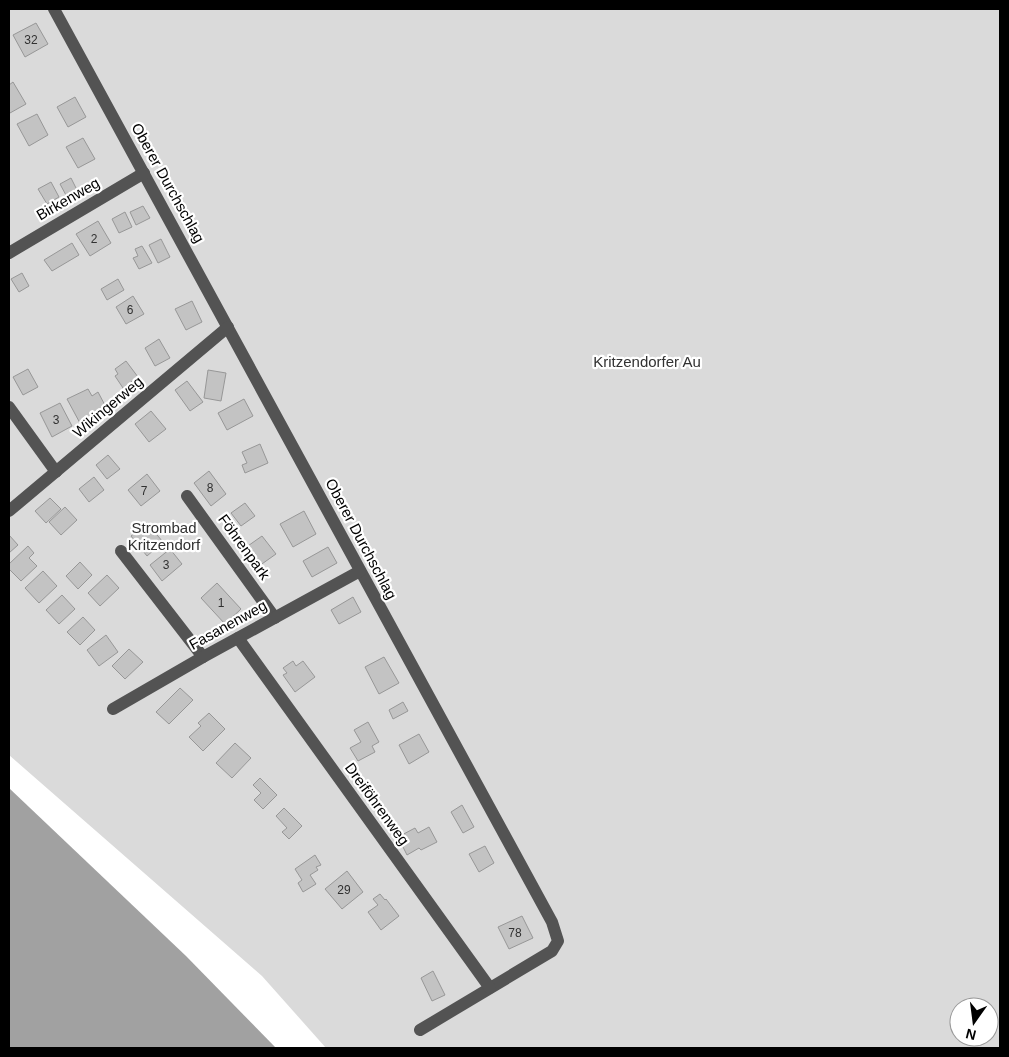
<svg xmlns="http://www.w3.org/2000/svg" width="1009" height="1057" font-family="Helvetica,sans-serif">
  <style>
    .green { fill: #dadada; fill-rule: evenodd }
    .water { fill: #a1a1a1 }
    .building { fill: #c3c3c3; stroke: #979797 }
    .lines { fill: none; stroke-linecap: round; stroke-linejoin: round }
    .minor { stroke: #535353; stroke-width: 12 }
    .labels { text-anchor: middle; stroke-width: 4.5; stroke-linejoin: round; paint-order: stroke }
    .number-label { font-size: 12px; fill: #313131 }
    .street-label { font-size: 15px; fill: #000; stroke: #fff }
    .park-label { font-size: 15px; fill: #313131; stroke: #fff }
  </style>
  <rect width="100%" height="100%" fill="#fff"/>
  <path class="green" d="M9,9h991v1039h-674l-64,-72 -253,-221zM959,1007h30v30h-30z"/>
  <path class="water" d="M9,788l177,168 90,92h-267z"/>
  <g class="building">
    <path d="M36,23l12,21 -23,13 -12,-22z"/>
    <path d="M13,82l13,22 -16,9 -1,-2v-26z"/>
    <path d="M75,97l11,20 -18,10 -11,-20z"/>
    <path d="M37,114l11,21 -19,11 -12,-22z"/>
    <path d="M83,138l12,21 -17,9 -12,-21z"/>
    <path d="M71,178l7,14 -11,5 -7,-13z"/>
    <path d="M51,182l8,15 -12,7 -9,-15z"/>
    <path d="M143,206l7,12 -14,7 -6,-13z"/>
    <path d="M125,212l7,15 -13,6 -7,-14z"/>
    <path d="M98,221l13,22 -21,13 -14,-22z"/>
    <path d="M161,239l9,18 -12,6 -9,-18z"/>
    <path d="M72,243l7,12 -27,16 -8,-11z"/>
    <path d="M142,246l10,17 -13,6 -6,-11 5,-2 -3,-7z"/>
    <path d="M22,273l7,13 -10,6 -8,-13z"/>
    <path d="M118,279l6,11 -17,10 -6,-11z"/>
    <path d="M133,296l11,18 -18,10 -10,-17z"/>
    <path d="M192,301l10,21 -16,8 -11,-21z"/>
    <path d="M159,339l11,19 -15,8 -10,-18z"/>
    <path d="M126,361l12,16 -15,11 -8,-12 3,-2 -3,-5z"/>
    <path d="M28,369l10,18 -15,8 -10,-18z"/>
    <path d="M208,370l18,3 -5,28 -17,-3z"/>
    <path d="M187,381l16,21 -13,9 -15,-21z"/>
    <path d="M88,389l4,7 6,-4 10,19 -27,14 -14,-26z"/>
    <path d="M244,399l9,17 -26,14 -9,-17z"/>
    <path d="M60,403l12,23 -20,11 -12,-24z"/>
    <path d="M151,411l15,18 -17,13 -14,-18z"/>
    <path d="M260,444l8,19 -23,10 -3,-8 5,-2 -5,-11z"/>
    <path d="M108,455l12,14 -13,10 -11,-14z"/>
    <path d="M209,471l17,23 -15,12 -17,-23z"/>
    <path d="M147,474l13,17 -19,15 -13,-16z"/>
    <path d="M94,477l10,13 -15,12 -10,-13z"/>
    <path d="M50,498l11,11 -15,14 -11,-12z"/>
    <path d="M245,503l10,13 -14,10 -10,-13z"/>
    <path d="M65,507l12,13 -16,15 -12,-13z"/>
    <path d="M304,511l12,23 -23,13 -13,-23z"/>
    <path d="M147,523l16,19 -16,14 -16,-20z"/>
    <path d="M9,535l9,10 -9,8z"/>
    <path d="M262,536l14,18 -17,12 -14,-18z"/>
    <path d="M28,546l6,7 -5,5 8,8 -16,15 -12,-12v-5z"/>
    <path d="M328,547l9,16 -25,14 -9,-16z"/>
    <path d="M170,549l12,15 -20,17 -12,-16z"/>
    <path d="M80,562l12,13 -14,14 -12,-13z"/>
    <path d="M43,571l14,15 -18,17 -14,-15z"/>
    <path d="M107,575l12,13 -19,18 -12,-13z"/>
    <path d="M217,583l24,26 -16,15 -24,-26z"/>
    <path d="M62,595l13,14 -16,15 -13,-14z"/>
    <path d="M353,597l8,15 -22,12 -8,-14z"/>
    <path d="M83,617l12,13 -15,15 -13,-13z"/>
    <path d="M106,635l12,17 -19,14 -12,-16z"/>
    <path d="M129,649l14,13 -18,17 -13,-13z"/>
    <path d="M384,657l15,26 -20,11 -14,-27z"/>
    <path d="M293,661l3,5 7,-5 12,16 -20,15 -12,-17 4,-2 -4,-5z"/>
    <path d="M180,688l13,12 -24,24 -13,-12z"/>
    <path d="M403,702l5,9 -15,8 -4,-9z"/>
    <path d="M209,713l16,16 -22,22 -14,-14 12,-11 -3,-3z"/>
    <path d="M368,722l11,20 -7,4 3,6 -17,9 -8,-13 11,-6 -7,-12z"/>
    <path d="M419,734l10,18 -20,12 -10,-19z"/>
    <path d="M235,743l16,15 -19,20 -16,-15z"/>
    <path d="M260,778l17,17 -14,14 -9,-9 7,-7 -8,-8z"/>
    <path d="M462,805l12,22 -11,6 -12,-21z"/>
    <path d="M284,808l18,18 -13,13 -7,-7 5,-4 -11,-12z"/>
    <path d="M429,827l8,15 -16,8 -2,-2 -12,7 -9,-18 17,-9 3,5z"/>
    <path d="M485,846l9,17 -15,9 -10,-18z"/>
    <path d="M315,855l6,10 -5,2 2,3 -8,5 6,9 -13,8 -5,-9 4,-3 -7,-11z"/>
    <path d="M347,871l16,21 -21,17 -17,-20z"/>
    <path d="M380,894l5,6 1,-1 13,17 -18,14 -13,-18 10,-7 -5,-6z"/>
    <path d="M522,916l11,22 -24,11 -11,-22z"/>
    <path d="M433,971l12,24 -13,6 -11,-23z"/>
  </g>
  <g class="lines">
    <g class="minor">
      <path d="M54,9l498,913 6,19 -6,10 -132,79"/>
      <path d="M9,253l135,-80"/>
      <path d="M9,407l47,65"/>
      <path d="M187,496l88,122"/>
      <path d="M9,511l219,-184"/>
      <path d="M121,551l82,106"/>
      <path d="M238,638l252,350"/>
      <path d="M113,709l90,-52 157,-86"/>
    </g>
  </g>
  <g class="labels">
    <g class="number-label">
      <text x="31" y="44">32</text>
      <text x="94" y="243">2</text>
      <text x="130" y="314">6</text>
      <text x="56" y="424">3</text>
      <text x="210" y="492">8</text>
      <text x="144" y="495">7</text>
      <text x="166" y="569">3</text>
      <text x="221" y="607">1</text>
      <text x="344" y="894">29</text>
      <text x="515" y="937">78</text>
    </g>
    <g class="street-label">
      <text transform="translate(168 183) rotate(61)" y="5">Oberer Durchschlag</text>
      <text transform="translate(68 199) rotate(-30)" y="5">Birkenweg</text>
      <text transform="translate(108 407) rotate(-40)" y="5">Wikingerweg</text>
      <text transform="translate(361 539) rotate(62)" y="5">Oberer Durchschlag</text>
      <text transform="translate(244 547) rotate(54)" y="5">Föhrenpark</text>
      <text transform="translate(228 625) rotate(-29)" y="5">Fasanenweg</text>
      <text transform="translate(377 804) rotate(54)" y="5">Dreiföhrenweg</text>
    </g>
    <g class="park-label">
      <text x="647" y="367">Kritzendorfer Au</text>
      <text x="164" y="533">Strombad<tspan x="164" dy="17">Kritzendorf</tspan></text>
    </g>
  </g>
  <rect width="1009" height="1057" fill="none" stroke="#000000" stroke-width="20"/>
  <g transform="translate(974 1022) rotate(194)"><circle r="24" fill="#ffffff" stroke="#999999"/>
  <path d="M0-4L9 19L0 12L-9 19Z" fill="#000000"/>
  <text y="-8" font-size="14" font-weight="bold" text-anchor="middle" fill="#000000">N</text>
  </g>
</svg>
